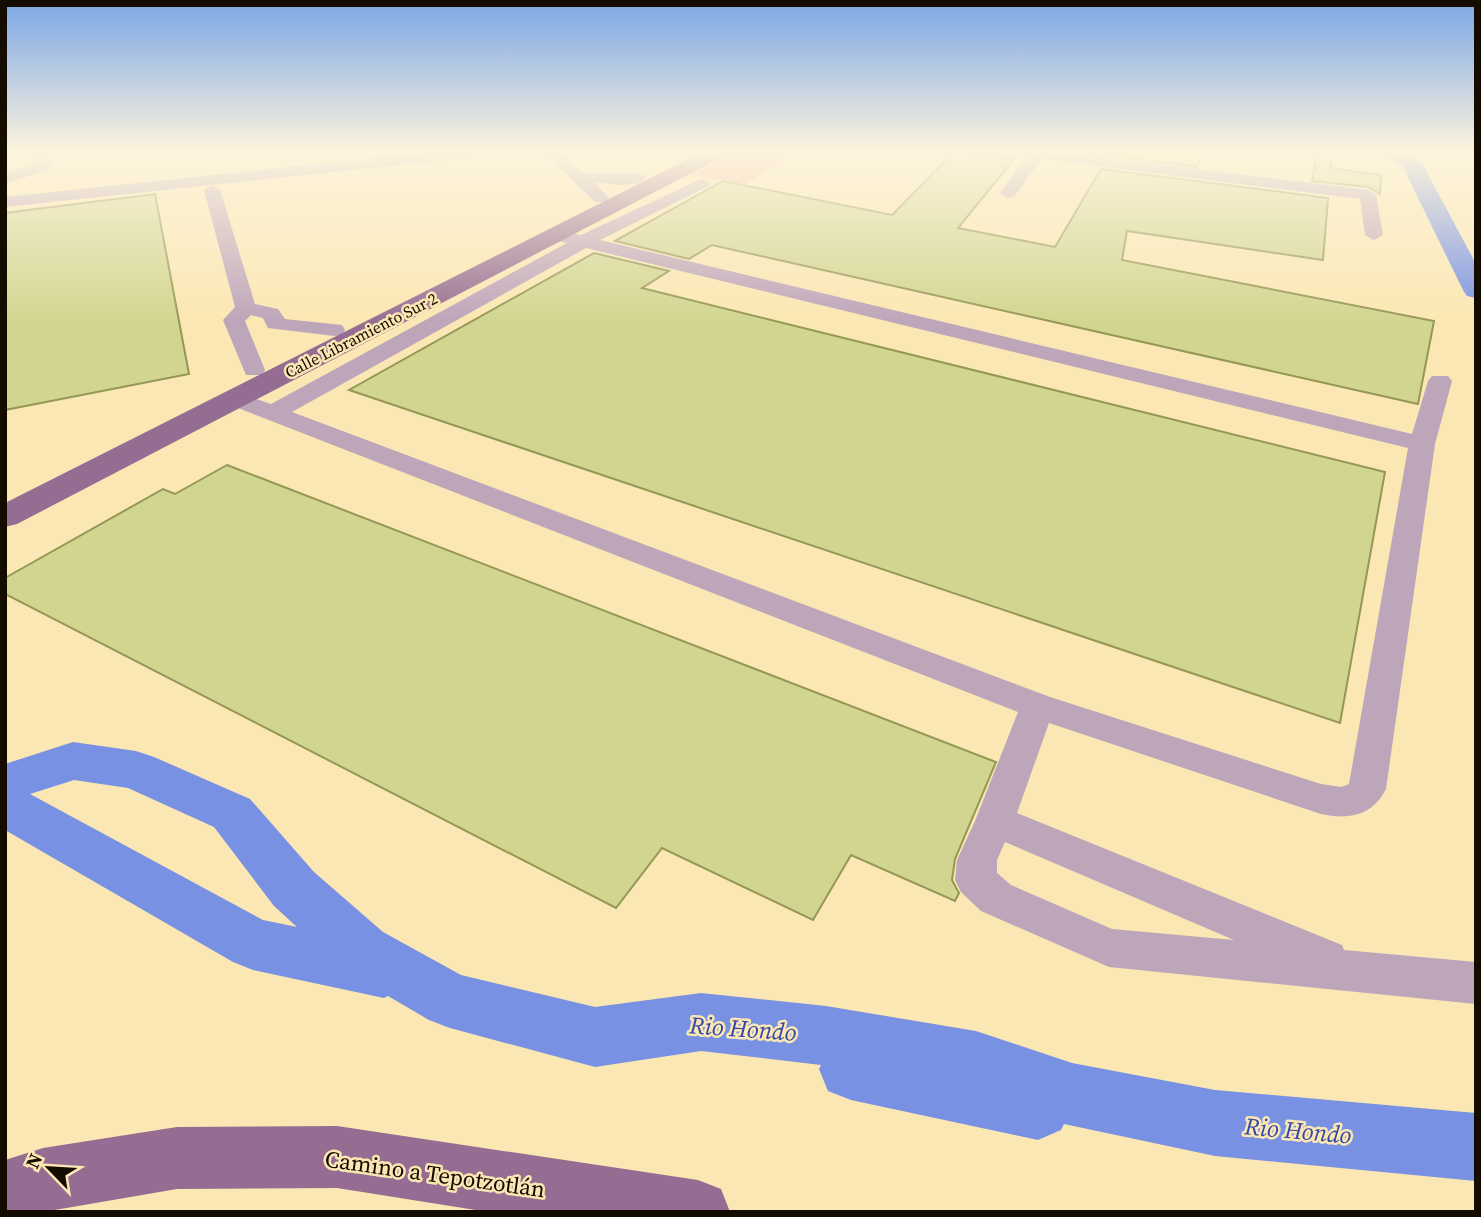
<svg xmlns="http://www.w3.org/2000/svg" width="1481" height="1217" font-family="'Source Serif 4',serif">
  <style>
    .green { fill: #f8aea2 }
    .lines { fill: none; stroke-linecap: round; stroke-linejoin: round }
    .river { fill: #7891e3; fill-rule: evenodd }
    .building { fill: #d2d590; stroke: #959755; stroke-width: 2 }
    .minor { fill: #bda5ba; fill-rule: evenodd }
    .major { fill: #966d92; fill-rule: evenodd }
    .labels { text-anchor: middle; stroke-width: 5; stroke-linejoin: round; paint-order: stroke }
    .far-street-label { font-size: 16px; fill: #150c00; stroke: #fbe7b3 }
    .near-street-label { font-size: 23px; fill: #150c00; stroke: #fbe7b3 }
    .near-water-label { font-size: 24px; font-style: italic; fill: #3347a7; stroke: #fbe7b3 }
  </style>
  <rect width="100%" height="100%" fill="#fbe7b3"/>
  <path class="green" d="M733,152h64l-51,32 -56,-9z"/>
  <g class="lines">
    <g class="river">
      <path d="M1380,152h26l16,11 54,101v34l-9,-2 -4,-6 -60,-123z"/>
      <path d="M73,742l63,9 18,6 96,42 64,73 69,60 78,43 134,32 106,-14 125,13 150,25 96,32 143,27 261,23v68l-261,-25 -151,-32 -3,6 -23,10 -187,-40 -23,-9 -9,-22 2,-4 -120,-14 -106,16 -145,-39 -21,-8 -41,-24 -4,2 -131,-28 -20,-8 -228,-132v-66zM74,780l54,8 86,39 60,79 23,21 -34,-7 -233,-126z"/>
    </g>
  </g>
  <g class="building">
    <path d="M954,152l61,6 -57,70 97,19 46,-78 227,29 -5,62 -196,-29 -5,29 312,61 -16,83 -706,-159 -23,14 -74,-18 108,-60 169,34z"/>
    <path d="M1112,152h91l-6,15 -88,-11z"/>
    <path d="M1317,152h15l-1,16 50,7 -1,19 -12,-7 -56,-6z"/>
    <path d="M155,194l34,180 -184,36v-197z"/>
    <path d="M594,253l75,18 -27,17 743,184 -45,251 -991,-333z"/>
    <path d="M227,465l769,297 -41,97 -3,21 7,13 -4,8 -104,-46 -38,65 -151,-72 -46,60 -611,-314v-16l158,-89 12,5z"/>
  </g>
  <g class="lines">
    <g class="minor">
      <path d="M31,152h16l5,14 -2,3 -45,15v-10l30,-10z"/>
      <path d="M431,152h53l-8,5 -471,50v-10z"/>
      <path d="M543,152h17c6,6 14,16 21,19 17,8 55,-4 66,7 -12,11 -38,6 -53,4l15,16 -2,4h-12z"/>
      <path d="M1013,152l69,3 2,-3h16l-4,5 272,33 8,5 7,40 -9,5 -9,-5 -5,-36 -318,-40 -28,38 -6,1 -8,-5 27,-36 -11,-2z"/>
      <path d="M701,179l6,2 2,3 -2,3 -107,53 812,194 16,-53 4,-5h16l4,5 -17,63 -49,345c-14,27 -37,31 -65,25l-272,-91 -32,90 325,132 2,5 132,12v42l-367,-37 -128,-56 -20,-19 -6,-12 2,-20 18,-39 43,-109 -790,-308 -4,-5 4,-5 8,-2 35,12 296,-161 -17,-4 -3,-4 3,-4 6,-1 25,5zM586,248l822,200 -59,336 -8,3 -20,-3 -271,-87 -758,-285zM1005,842l229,98 -122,-11 -101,-44 -14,-12v-13z"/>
      <path d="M212,185l8,5 35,114 23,5 7,10 57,6 3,5 -3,5 -8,1 -66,-8 -5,-10 -12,-3 -6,6 20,49 -3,5h-16l-23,-55 12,-13 -31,-117z"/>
    </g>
    <g class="major">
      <path d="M702,152h24l-2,4 -707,368 -12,3v-24z"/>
      <path d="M337,1126l361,54 23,9 9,23h-242l-151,-24 -160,1 -134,23h-38v-52l38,-12 134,-21z"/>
    </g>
  </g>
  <linearGradient id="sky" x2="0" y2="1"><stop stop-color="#7ba6e6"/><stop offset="0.47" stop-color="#fdf4dd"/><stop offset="1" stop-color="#fdf4dd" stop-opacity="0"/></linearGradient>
  <rect width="1481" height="323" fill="url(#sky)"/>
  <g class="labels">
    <g class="far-street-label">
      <text transform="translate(361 335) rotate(-27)" y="6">Calle Libramiento Sur 2</text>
    </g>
    <g class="near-street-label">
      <text transform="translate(435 1174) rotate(8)" y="8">Camino a Tepotzotlán</text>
    </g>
    <g class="near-water-label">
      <text transform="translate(743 1029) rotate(4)" y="8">Rio Hondo</text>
      <text transform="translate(1298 1131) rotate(5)" y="8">Rio Hondo</text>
    </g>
  </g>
  <rect width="1481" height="1217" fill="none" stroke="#150c00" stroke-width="14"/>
  <g transform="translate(49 1168) rotate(295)" stroke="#fbe7b3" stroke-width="5" paint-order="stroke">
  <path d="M0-5L12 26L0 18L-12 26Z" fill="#150c00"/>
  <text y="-10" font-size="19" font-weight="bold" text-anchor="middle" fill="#150c00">N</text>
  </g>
</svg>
